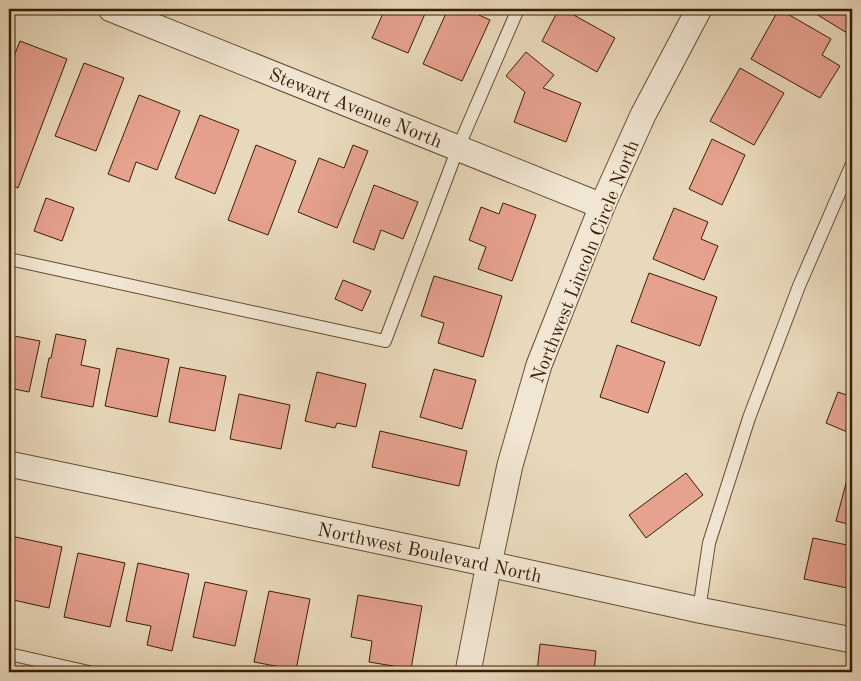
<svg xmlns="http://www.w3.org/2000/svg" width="861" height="681" font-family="'Old Standard TT',serif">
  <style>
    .building { fill: #e6a18f; stroke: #381f00 }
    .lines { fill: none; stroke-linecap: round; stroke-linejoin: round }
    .service-casing { stroke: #644e2f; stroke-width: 14 }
    .minor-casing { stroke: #644e2f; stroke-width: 27 }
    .service { stroke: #f1e6d3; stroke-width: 12 }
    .minor { stroke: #f1e6d3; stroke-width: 25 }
    .labels { text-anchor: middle; stroke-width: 4; stroke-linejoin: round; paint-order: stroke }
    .street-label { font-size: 19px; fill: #381f00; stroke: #f1e6d3 }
  </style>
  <rect width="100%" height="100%" fill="#e9d9bc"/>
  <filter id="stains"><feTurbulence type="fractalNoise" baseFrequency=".004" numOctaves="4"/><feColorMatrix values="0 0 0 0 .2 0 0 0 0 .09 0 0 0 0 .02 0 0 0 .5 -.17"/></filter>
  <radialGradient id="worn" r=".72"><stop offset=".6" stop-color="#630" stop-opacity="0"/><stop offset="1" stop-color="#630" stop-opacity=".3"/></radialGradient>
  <g class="building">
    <path d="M385,9h42l-19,44 -36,-15z"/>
    <path d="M448,9h23l-1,2 20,9 -28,61 -39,-17z"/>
    <path d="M559,9h4l52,29 -18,34 -55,-31z"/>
    <path d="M779,9l52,30 -9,16 18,11 -20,32 -69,-39z"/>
    <path d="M808,9h44v27z"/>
    <path d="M20,41l47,18 -49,129 -9,-4v-115z"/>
    <path d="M526,52l28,23 -11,13 38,15 -15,39 -52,-20 11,-30 -19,-16z"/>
    <path d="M84,63l40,15 -28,73 -41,-15z"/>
    <path d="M740,68l44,25 -30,52 -44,-24z"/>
    <path d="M139,95l41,16 -23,59 -21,-8 -7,20 -21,-8z"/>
    <path d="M200,115l39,15 -24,64 -40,-16z"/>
    <path d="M712,139l33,16 -23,50 -33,-16z"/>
    <path d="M256,145l40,16 -28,74 -40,-15z"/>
    <path d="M353,145l15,6 -31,77 -39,-16 21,-54 25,10z"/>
    <path d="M374,185l44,17 -15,37 -22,-9 -7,20 -21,-8z"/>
    <path d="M46,198l28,10 -12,33 -28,-10z"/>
    <path d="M503,203l33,12 -24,66 -34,-12 8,-22 -17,-7 12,-33 18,7z"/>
    <path d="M674,208l34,14 -7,17 17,7 -14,34 -51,-21z"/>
    <path d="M649,273l68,24 -17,49 -69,-24z"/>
    <path d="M434,276l68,20 -19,61 -45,-14 6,-20 -23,-7z"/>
    <path d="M343,280l28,11 -9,20 -27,-12z"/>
    <path d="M56,334l30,6 -5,25 19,4 -7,38 -52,-10 8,-39h2z"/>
    <path d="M9,335l31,6 -11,51 -20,-4z"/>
    <path d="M617,345l48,17 -17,51 -48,-16z"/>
    <path d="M117,348l52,11 -12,58 -52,-11z"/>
    <path d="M180,367l46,9 -11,55 -46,-9z"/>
    <path d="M434,369l42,11 -14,49 -42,-12z"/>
    <path d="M317,372l49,12 -10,43 -19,-4 -2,5 -30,-7z"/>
    <path d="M838,392l14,5v37l-26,-11z"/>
    <path d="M239,394l51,11 -9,44 -51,-10z"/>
    <path d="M380,431l87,20 -8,35 -87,-19z"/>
    <path d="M686,473l17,22 -57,43 -17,-23z"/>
    <path d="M848,476l4,1v48l-16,-4z"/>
    <path d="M11,536l51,11 -13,61 -40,-9v-51z"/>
    <path d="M813,538l39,8v43l-48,-10z"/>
    <path d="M78,553l47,10 -15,64 -46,-10z"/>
    <path d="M138,563l51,11 -17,77 -25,-6 4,-19 -25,-5z"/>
    <path d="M205,582l42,9 -12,55 -42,-9z"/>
    <path d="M269,591l41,8 -14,71 -42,-8z"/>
    <path d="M358,595l64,11 -11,63 -42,-7 3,-21 -21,-4z"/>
    <path d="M540,644l56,7 -2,21h-57z"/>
  </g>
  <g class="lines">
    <defs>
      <g id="service">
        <path d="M9,259l376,82 73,-193 60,-139"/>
        <path d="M699,610l10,-67 40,-125 50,-132 53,-122"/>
        <path d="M9,654l80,18"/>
      </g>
      <g id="minor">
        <path d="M111,9l491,197"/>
        <path d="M9,464l480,100 210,46 153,30"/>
        <path d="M468,672l21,-108 21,-99 29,-100 63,-159 41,-91 56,-106"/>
      </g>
    </defs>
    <use href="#service" class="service-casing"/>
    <use href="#minor" class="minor-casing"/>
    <use href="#service" class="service"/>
    <use href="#minor" class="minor"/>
  </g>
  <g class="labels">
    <g class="street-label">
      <text transform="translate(356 107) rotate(22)" y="7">Stewart Avenue North</text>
      <text transform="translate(584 261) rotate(-68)" y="7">Northwest Lincoln Circle North</text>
      <text transform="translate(430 552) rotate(12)" y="7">Northwest Boulevard North</text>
    </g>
  </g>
  <rect width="861" height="681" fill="none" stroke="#e9d9bc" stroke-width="30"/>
  <rect x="10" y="10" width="841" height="661" fill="none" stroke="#381f00" stroke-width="2.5"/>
  <rect x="15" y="15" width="831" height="651" fill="none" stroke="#381f00"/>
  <rect width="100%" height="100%" filter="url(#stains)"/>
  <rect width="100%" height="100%" fill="url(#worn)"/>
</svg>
